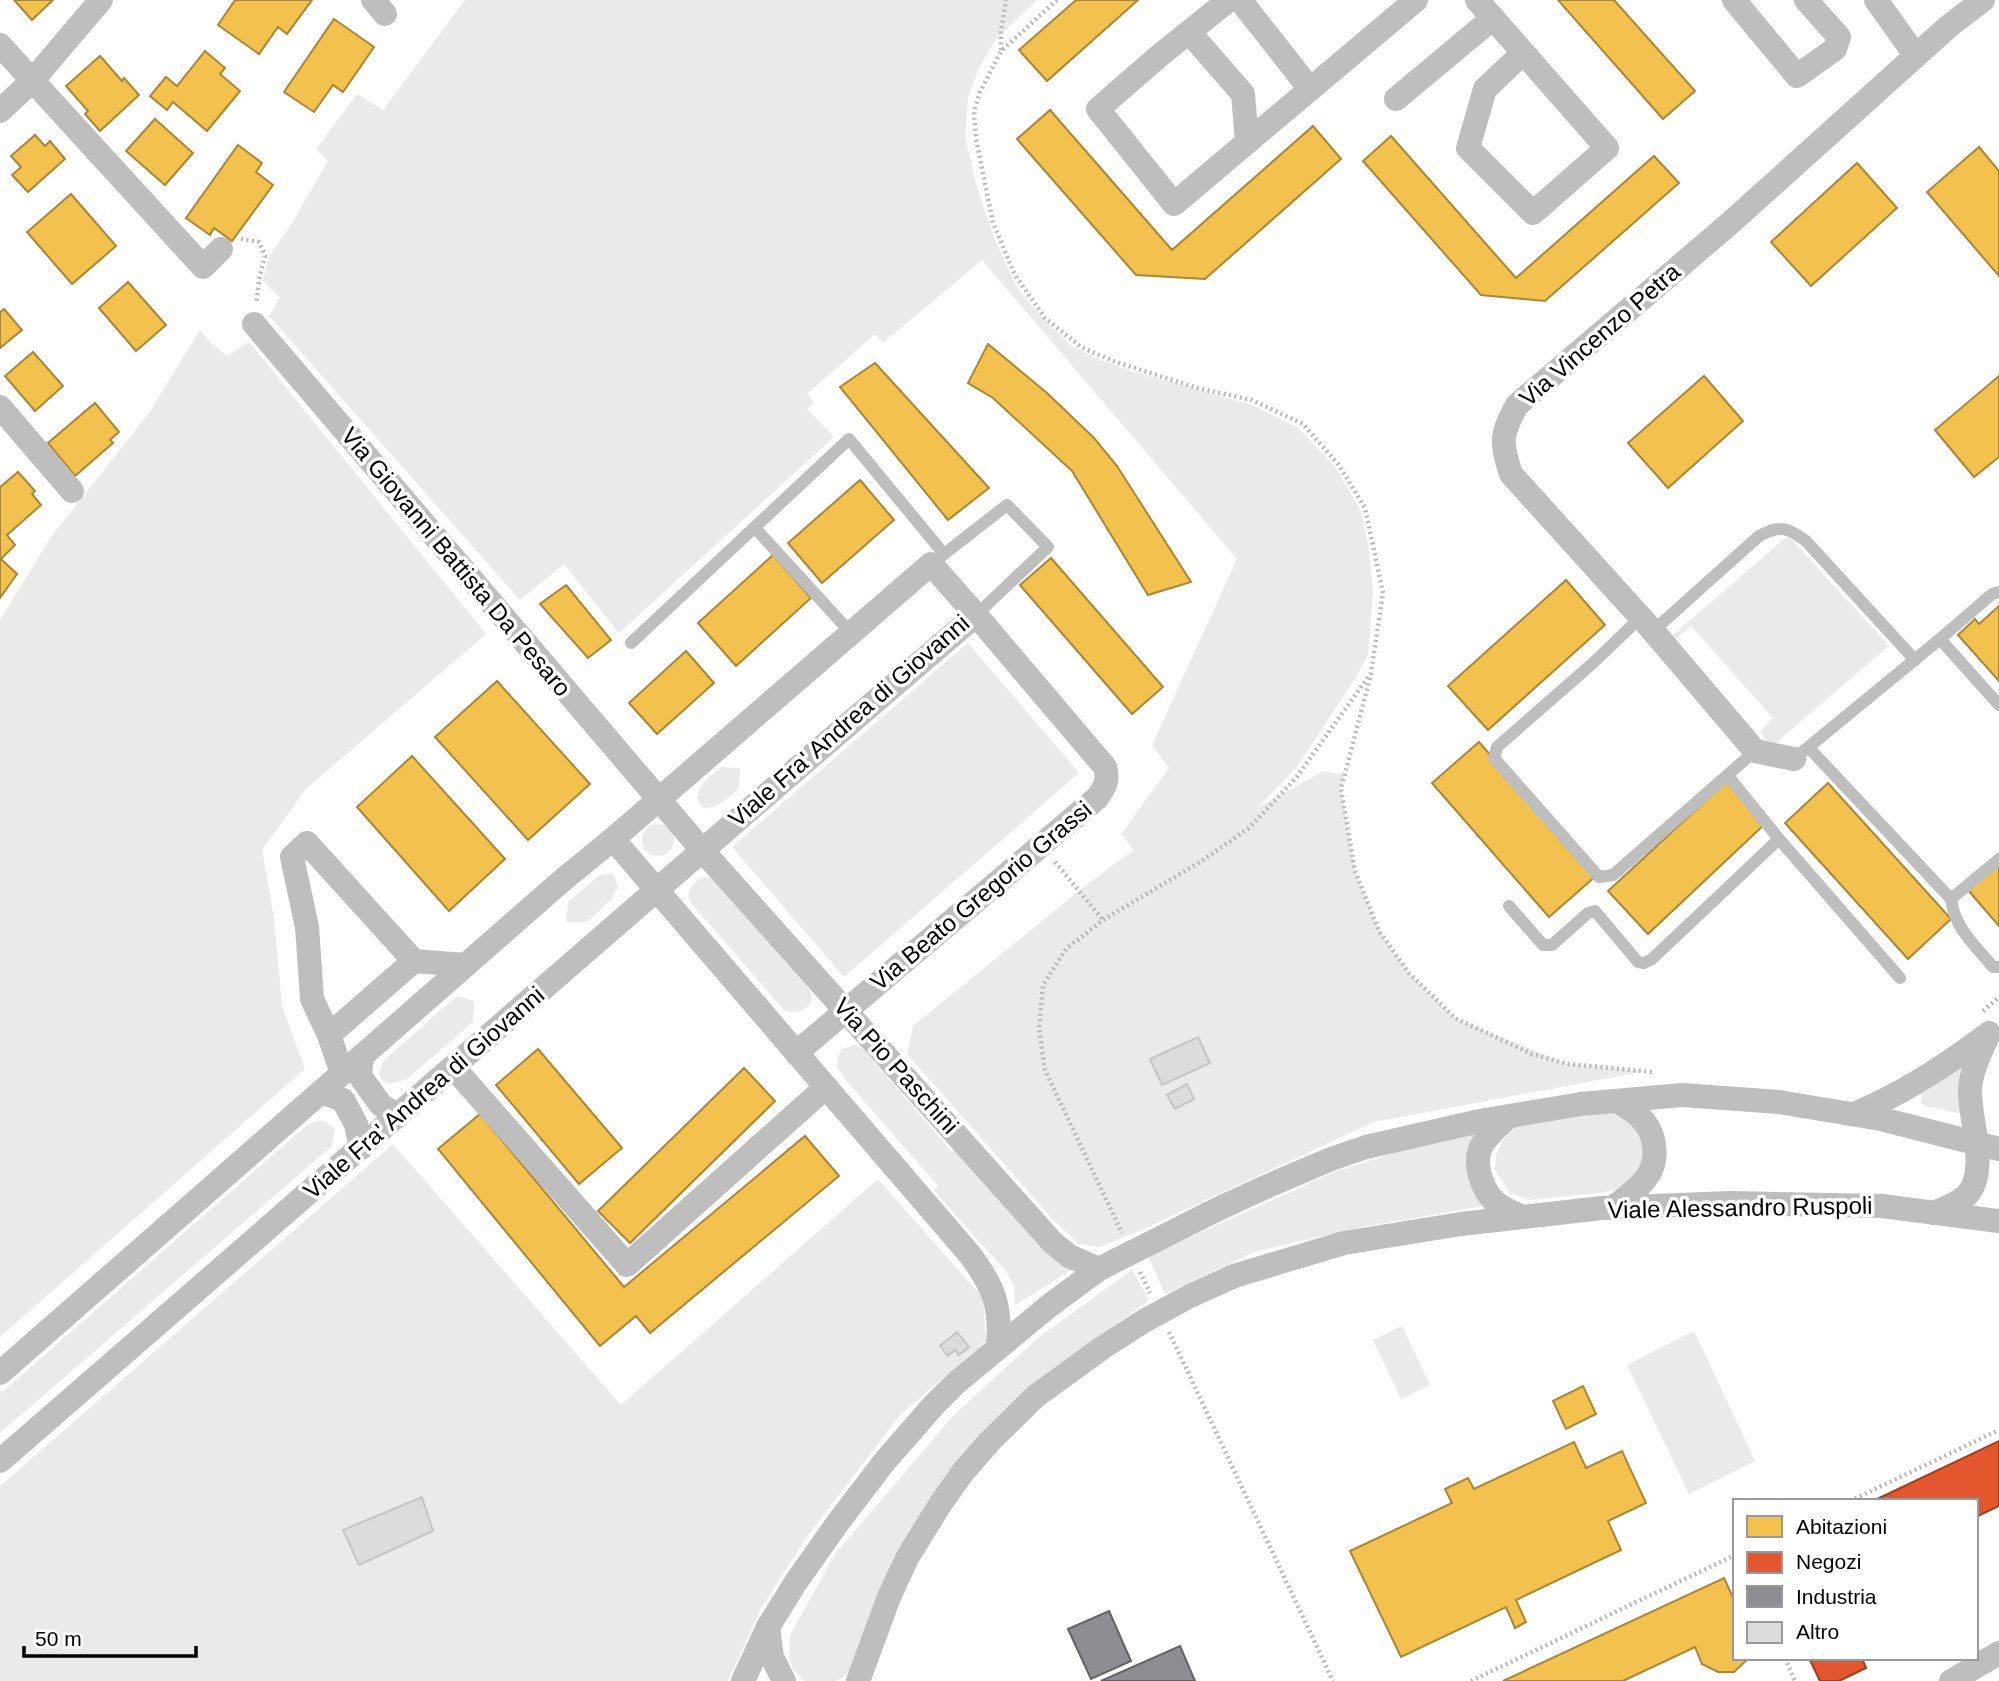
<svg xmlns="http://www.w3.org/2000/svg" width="1999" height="1681" font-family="Arial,sans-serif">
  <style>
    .green { fill: #eaeaea }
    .homes { fill: #f2c14e; stroke: #a98737; stroke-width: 2 }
    .shops { fill: #e4572e; stroke: #a03d20; stroke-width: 2 }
    .industry { fill: #8d8d92; stroke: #636366; stroke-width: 2 }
    .building { fill: #dcdcdc; stroke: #c5c5c5; stroke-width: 2 }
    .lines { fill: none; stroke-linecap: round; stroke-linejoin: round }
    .path { stroke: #b8b8b8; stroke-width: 4.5; stroke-dasharray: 2 3.5; stroke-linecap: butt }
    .lane { stroke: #bebebe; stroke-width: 12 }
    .street { stroke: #bebebe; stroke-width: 24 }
    .labels { text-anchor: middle; stroke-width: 7; stroke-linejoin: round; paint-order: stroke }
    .street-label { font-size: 24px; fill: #000; stroke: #fff }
  </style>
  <rect width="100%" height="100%" fill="#fff"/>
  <g class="green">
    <path d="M465,0h572l-41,39 -17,29 -11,29 -3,40 12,51 18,52 20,44 19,25 37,37 27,13 34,12 123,35 43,22 38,40 25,43 7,33 5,48 -5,63 -12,22 -59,90 -40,41 67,-37 20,4 -3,14 14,82 24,59 30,43 46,45 112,46 79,7 -272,51 -235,109 -40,16 -20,-3 -27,-26 -145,-164 6,-28 177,-144 44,-32 -13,-16 48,-66 -17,-23 85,-186 -255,-299 -99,83 -8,-9 -68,60 7,9 -7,6 27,28 -215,196 -55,-69 -44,36 -251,-284 11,-18 -17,-17 6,-25 23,-33 36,-62 -12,-12 41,-55 26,16z"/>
    <path d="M200,330l10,12 17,14 22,-14 237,292 -180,155 -44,61 12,68 8,88 23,63 -305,268v-717l51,-83 98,-124z"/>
    <path d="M1784,539h7l98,107 -118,101 -11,-15 13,-14 -82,-92 -14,12 -4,-3z"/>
    <path d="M968,643l111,130 -235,204 -112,-130z"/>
    <path d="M721,767l19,1 -1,21c-11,8 -23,21 -36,19l-6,-10c2,-15 13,-21 24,-31z"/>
    <circle cx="658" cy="840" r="16"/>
    <path d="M607,874h6l5,12 -7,14 -24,22h-21l2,-20 32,-27z"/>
    <path d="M703,877l8,1 97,109 4,8 -1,8c-9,9 -16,12 -28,6l-92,-106 -3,-7c3,-10 5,-15 15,-19z"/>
    <path d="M457,996l17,5 -1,21 -66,57 -17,5 -9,-4 -2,-6 4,-13z"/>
    <path d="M855,1045l8,4 89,103 4,-3 81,95 8,7 30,17 -60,37 -1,-19 -8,-15 -72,-80 4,-5 -93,-107 -8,-12 1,-11 4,-7z"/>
    <path d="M1965,1066l-3,48 -37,-8 -4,-3 1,-9 3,-2 31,-25z"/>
    <path d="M1603,1110l29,6 20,45 -32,28 -14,3 -77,8 -20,-8 -14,-22 1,-15 7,-15 14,-14z"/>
    <path d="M316,1121h8l11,8 -3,17 -332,287v-39l306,-268z"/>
    <path d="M1484,1130l5,75 -127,22 -108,25 -89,42 -17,-38 189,-85 92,-29z"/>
    <path d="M393,1144l228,261 257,-226 105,119 3,43 -86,74 -92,120 -47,73 -33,73h-728v-195z"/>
    <path d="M1132,1270l17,30 -120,90 -59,61 -75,102 -33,86 -7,26 -12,12 -6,4h-33l-11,-12 -4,-11 1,-23 46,-82 117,-137 86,-79z"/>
    <path d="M1402,1326l28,59 -29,14 -28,-59z"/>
    <path d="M1694,1331l61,130 -66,33 -62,-129z"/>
  </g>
  <g class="homes">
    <path d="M14,0h39l-21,20z"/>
    <path d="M235,0h77l-25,34 -9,-7 -19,27 -41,-29z"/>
    <path d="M1076,0h62l-91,81 -28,-31z"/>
    <path d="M1558,0h56l81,91 -32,28z"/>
    <path d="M334,19l40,28 -31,45 -10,-7 -19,27 -30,-20z"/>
    <path d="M205,51l20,17 -5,6 20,17 -33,40 -34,-29 -6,8 -17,-14 16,-19 11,9z"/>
    <path d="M100,56l22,25 2,-3 15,17 -39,36 -15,-17 3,-3 -22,-25z"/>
    <path d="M1050,110l122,140 141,-124 28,33 -136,120 -69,-4 -119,-136z"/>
    <path d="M155,119l38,34 -28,32 -39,-34z"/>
    <path d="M35,135l10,11 5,-5 15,18 -37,33 -16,-17 9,-8 -10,-11z"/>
    <path d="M1391,136l125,142 138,-122 25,27 -134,118 -64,-6 -118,-134z"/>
    <path d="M238,145l24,18 -6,9 17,13 -41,56 -18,-13 -4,7 -24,-17z"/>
    <path d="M1979,147l20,24v105l-72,-84z"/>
    <path d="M1857,163l40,45 -86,78 -40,-44z"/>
    <path d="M71,194l45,52 -44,38 -45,-52z"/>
    <path d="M128,282l38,43 -30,26 -37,-43z"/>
    <path d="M4,309l18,21 -22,18v-36z"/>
    <path d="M988,344l59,49 47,45 23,28 74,116 -43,13 -76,-124 -79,-73 -25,-15z"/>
    <path d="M33,352l30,34 -28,25 -30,-35z"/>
    <path d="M875,363l114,125 -41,32 -108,-133z"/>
    <path d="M1704,376l39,45 -75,67 -40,-45z"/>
    <path d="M1999,376v81l-25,20 -39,-47z"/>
    <path d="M95,403l24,29 -9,8 3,3 -38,33 -27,-33z"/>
    <path d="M18,472l17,19 -3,3 9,11 -34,30 8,10 -14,14 16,15 -17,24v-111z"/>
    <path d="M860,480l34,40 -72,63 -34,-40z"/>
    <path d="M773,555l38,43 -75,68 -38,-43z"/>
    <path d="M1051,558l112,129 -31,27 -112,-129z"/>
    <path d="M1566,580l39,45 -117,105 -40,-44z"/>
    <path d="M566,585l45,55 -23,18 -48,-54z"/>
    <path d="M1999,606v75l-41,-46 17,-16 4,5z"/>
    <path d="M686,651l28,32 -57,51 -28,-31z"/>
    <path d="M497,681l93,103 -62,56 -93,-103z"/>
    <path d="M1479,742l117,134 -47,41 -117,-134z"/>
    <path d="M412,756l93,103 -56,52 -92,-104z"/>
    <path d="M1727,781l39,42 -118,111 -40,-43z"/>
    <path d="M1828,783l123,136 -43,40 -123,-136z"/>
    <path d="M1999,864v62l-31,-36z"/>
    <path d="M538,1049l84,99 -43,36 -83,-99z"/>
    <path d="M744,1068l31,33 -145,142 -32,-32z"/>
    <path d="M480,1114l144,173 181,-151 34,40 -189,157 -14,-17 -36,30 -162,-197z"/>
    <path d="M1583,1386l13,28 -30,15 -13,-28z"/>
    <path d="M1574,1442l12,26 36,-17 24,52 -38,18 13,29 -105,50 10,22 -11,6 -9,-21 -105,50 -51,-106 102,-48 -7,-14 23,-11 6,11z"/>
    <path d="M1724,1578l11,24v56h14l-15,14h-16l-16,-8 -7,-17 -72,34h-120z"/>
  </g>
  <g class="shops">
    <path d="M1999,1441v65l-23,11v-16h-103z"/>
    <path d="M1809,1658h53l4,10 -27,13h-19z"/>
  </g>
  <g class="industry">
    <path d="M1109,1611l22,50 -40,18 -23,-50z"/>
    <path d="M1180,1646l15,35h-94z"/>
  </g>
  <g class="building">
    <path d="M1198,1037l12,26 -48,22 -12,-26z"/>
    <path d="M1187,1084l7,15 -19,10 -8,-14z"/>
    <path d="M957,1332l12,15 -10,8 -4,-5 -7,6 -8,-10z"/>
    <path d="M422,1497l11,34 -74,34 -16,-35z"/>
  </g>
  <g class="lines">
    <g class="path">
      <path d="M1057,0l-56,51 -21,41 -6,20 2,27 17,84 22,52 30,43 36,29 35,15 81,26 55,12 51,24 35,40 27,44 18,85 -12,80 -75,105 -47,50 -49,34 -97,58 -37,29 -23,36 -4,44 6,41 77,163"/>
      <path d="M1001,50v-18l5,-32"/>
      <path d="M241,239l18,3 6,14 -5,19 -4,29"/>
      <path d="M1370,678l-29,111 14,82 24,60 30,42 46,45 77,36 35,10 86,8"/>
      <path d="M1055,862l48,58"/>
      <path d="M1983,1011l16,-14"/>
      <path d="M1140,1272l10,21"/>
      <path d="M1169,1332l164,349"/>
      <path d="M1850,1501l149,-71"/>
      <path d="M1785,1658l10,23"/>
      <path d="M1471,1681l264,-126"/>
    </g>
    <g class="lane">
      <path d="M755,528l96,105"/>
      <path d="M939,558l68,-53 41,42 -72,68"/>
      <path d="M1641,617l-48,46 -96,84 -3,11 105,119 14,-2 142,-124"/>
      <path d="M1653,631l106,-95c21,-11 28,-9 47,5l109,119"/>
      <path d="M1940,639l52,-45 7,-2"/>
      <path d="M631,643l218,-204 95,115"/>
      <path d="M1809,748l142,151 48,-40"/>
      <path d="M1794,759l146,-120 59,66"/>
      <path d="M1779,839l121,139"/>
      <path d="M1951,899c4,30 23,45 42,68h6"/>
      <path d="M1509,906l34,39h9l36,-32 7,-2 43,51 6,1 8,-4 127,-120 -51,-63"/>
    </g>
    <g class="street">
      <path d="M373,0l12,14"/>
      <path d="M1229,0l-70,56 -61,53 76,95 242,-204"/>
      <path d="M1240,0l70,89"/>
      <path d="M1477,0l130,148 -74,65 -65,-65 17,-59 38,-36"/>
      <path d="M1734,0l63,76 38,-27 4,-12 -33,-37"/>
      <path d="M1876,0l40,56"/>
      <path d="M1189,32l54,62 4,48"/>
      <path d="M0,45l203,222 18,-18"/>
      <path d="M1396,99l97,-81"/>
      <path d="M0,111l32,-30 69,-81"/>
      <path d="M254,324l448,526 350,392 17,14 30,13"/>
      <path d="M0,407l72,84"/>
      <path d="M1794,759l-39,-8 -102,-120 -142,-157c-11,-32 -10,-40 6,-69l211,-180 221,-199 34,-26"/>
      <path d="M613,839l358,417c24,33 30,50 27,91"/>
      <path d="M329,1035l85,-74"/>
      <path d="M796,1053l301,-255c8,-11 12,-18 8,-31l-129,-152"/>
      <path d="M362,1056l-2,20 21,29 17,11"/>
      <path d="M454,1068l173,197 199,-178"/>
      <path d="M342,1073l-13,-38 -17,-36 -5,-72 -15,-70 15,-14 107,118 52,4"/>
      <path d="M321,1092l22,8 13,24 5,24"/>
      <path d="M1854,1114c48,-20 90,-47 131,-78"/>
      <path d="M1510,1116c-11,9 -24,20 -30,33 -6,16 2,40 14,52 8,7 19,12 29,16"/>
      <path d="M1612,1208c12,-9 25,-17 34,-30 14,-18 10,-45 -6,-61 -7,-7 -15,-11 -23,-16"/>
      <path d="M1933,1213c11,-4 24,-9 33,-17 24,-24 3,-77 4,-106 1,-20 11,-38 19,-57"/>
      <path d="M0,1373l564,-494 49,-40 318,-275 45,51c-328,280 -651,564 -976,846"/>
      <path d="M768,1627l4,30 12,24"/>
      <path d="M743,1681l25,-54 28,-45 43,-61 46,-60 48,-55 24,-24 92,-76 50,-37 119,-60 50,-23 63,-27 35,-12 114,-26 101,-17 101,-9 97,7 102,17 118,30"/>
      <path d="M858,1681l31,-84 18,-39 34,-55 22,-31 27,-31 46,-45 66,-48 42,-27 46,-25 44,-20 110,-33 117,-19 141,-16 128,-5 152,3 117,15"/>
      <path d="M1951,1681l48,-28"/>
    </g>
  </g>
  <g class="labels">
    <g class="street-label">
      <text transform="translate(1600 335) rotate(-41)" y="8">Via Vincenzo Petra</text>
      <text transform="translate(456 562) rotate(50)" y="8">Via Giovanni Battista Da Pesaro</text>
      <text transform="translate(849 721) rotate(-41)" y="8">Viale Fra' Andrea di Giovanni</text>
      <text transform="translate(981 896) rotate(-40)" y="8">Via Beato Gregorio Grassi</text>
      <text transform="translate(896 1066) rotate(48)" y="8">Via Pio Paschini</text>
      <text transform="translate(424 1093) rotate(-41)" y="8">Viale Fra' Andrea di Giovanni</text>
      <text transform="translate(1740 1208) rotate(-1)" y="8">Viale Alessandro Ruspoli</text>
    </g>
  </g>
  <rect x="1733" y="1499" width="245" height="161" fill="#ffffff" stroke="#999999" stroke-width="2"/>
  <rect x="1747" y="1516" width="35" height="21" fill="#f2c14e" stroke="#999999" stroke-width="2"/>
  <text x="1796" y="1534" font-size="21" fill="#000000">Abitazioni</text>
  <rect x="1747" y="1552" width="35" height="21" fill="#e4572e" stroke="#999999" stroke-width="2"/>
  <text x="1796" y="1569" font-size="21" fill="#000000">Negozi</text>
  <rect x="1747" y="1586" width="35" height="21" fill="#8d8d92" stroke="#999999" stroke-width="2"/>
  <text x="1796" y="1604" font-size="21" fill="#000000">Industria</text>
  <rect x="1747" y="1622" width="35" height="21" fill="#dcdcdc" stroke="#999999" stroke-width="2"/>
  <text x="1796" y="1639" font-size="21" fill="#000000">Altro</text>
  <path d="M24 1646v10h172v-10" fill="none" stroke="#000000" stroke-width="3.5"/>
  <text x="35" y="1646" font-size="21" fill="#000000" stroke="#ffffff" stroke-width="5" paint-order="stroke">50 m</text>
</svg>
